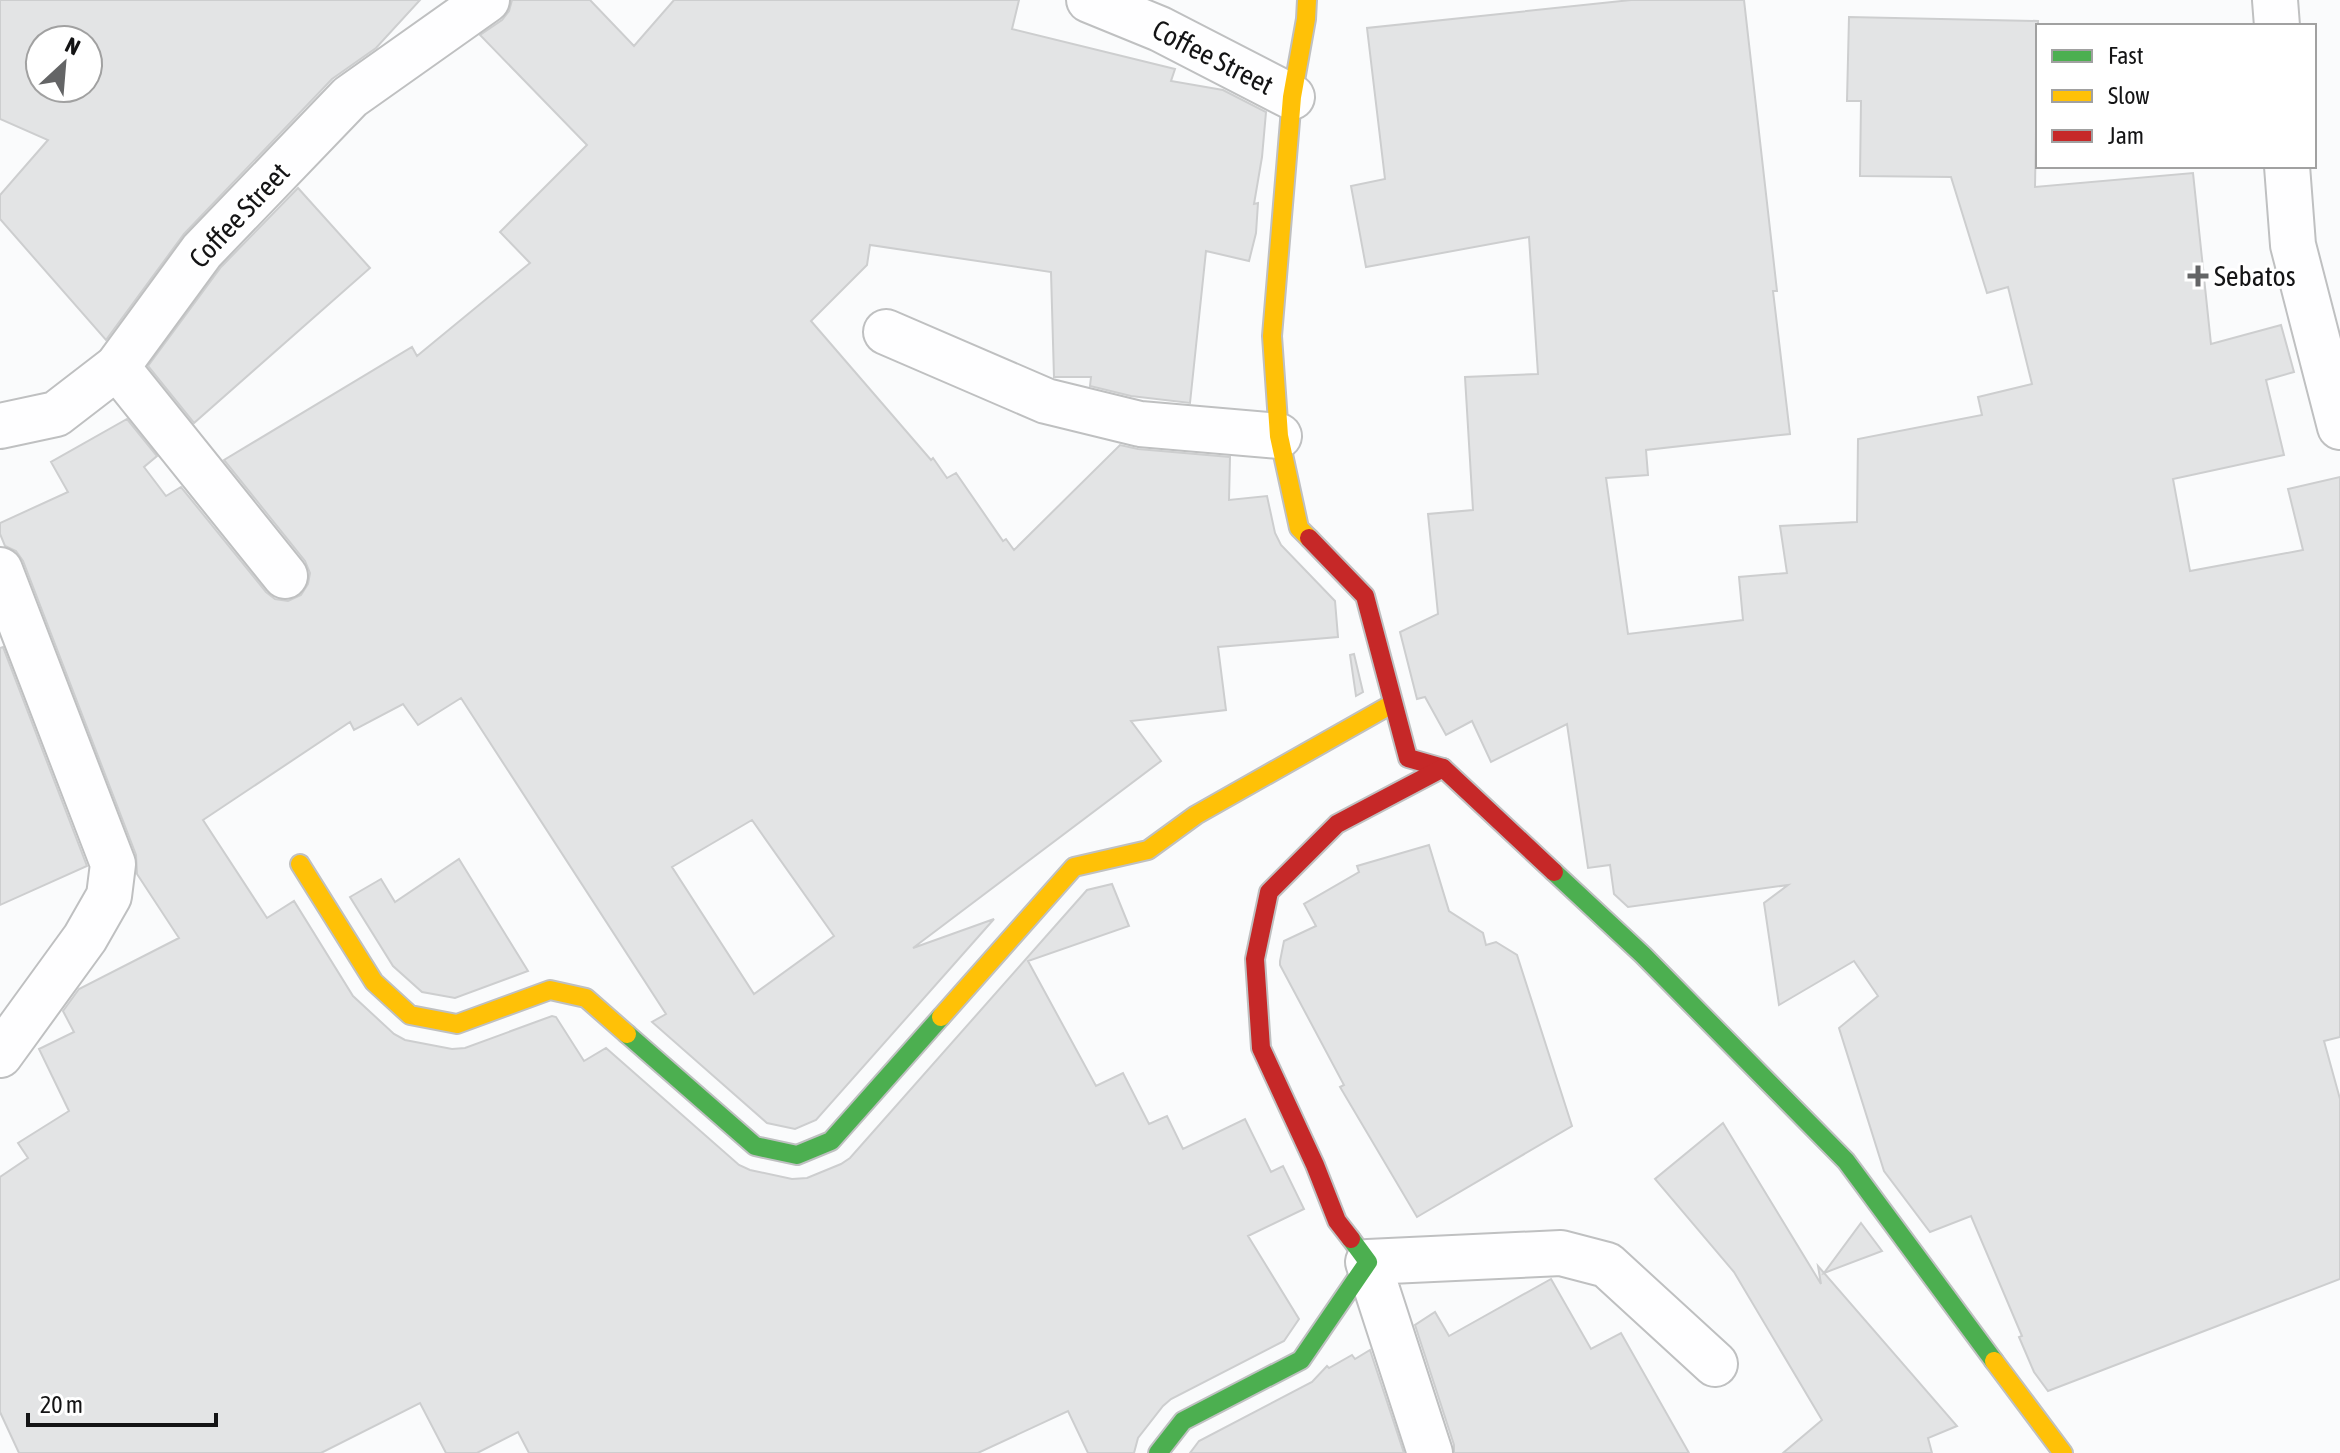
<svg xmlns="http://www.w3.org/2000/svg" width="2340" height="1453" font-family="'Asap Condensed',sans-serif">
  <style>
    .building { fill: #e3e4e5; stroke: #cdcecf; stroke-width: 2; fill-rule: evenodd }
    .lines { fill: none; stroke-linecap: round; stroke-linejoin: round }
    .street-casing { stroke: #bfc0c1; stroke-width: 48 }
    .fast-casing { stroke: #bfc0c1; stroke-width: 22 }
    .slow-casing { stroke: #bfc0c1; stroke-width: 22 }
    .jam-casing { stroke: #bfc0c1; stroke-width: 22 }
    .street { stroke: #fefeff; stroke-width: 44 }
    .fast { stroke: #4caf50; stroke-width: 18 }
    .slow { stroke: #ffc107; stroke-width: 18 }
    .jam { stroke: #c62828; stroke-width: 18 }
    .poi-dot { fill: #646566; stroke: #fff; stroke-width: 3 }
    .labels { text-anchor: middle; stroke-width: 6; stroke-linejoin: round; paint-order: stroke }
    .street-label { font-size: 28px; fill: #141415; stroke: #fff }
    .poi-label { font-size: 28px; fill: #141415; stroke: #fff; text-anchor: start }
  </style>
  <rect width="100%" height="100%" fill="#fafbfc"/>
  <g class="building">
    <path d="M0,0h420l-44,48 -44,31 -148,155 -78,106 -106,-121v-24l48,-55 -48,-21zM40,40h48v48h-48z"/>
    <path d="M512,0h78l44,46 40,-46h345l-7,29 163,40 -4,12 52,9 43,22 -4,45 -8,47 4,-1 -2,30 -7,28 -43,-10 -16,152 -59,-7 -41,-10 1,-9h-37l-3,-105 -181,-27 -3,20 -56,56 120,139 2,-2 14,20 9,-5 47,68 3,-2 8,11 106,-105 18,4 92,8 -1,43 38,-4 8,37 6,12 54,56 3,36 -120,10 8,63 -95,11 30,40 -248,187 81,-29 -178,201 -21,9 -28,-6 -115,-101 14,-8 -205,-316 -43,27 -15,-21 -49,26 -4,-8 -147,98 64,98 27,-17 59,95 41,38 11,6 47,9 13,-1 87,-32 4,1 28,44 22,-13 133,117 11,5 42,9 15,-1 34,-14 9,-6 237,-268 25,-6 17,42 -101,35 68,125 27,-13 26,51 18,-8 16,33 62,-30 26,53 12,-6 21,43 -56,27 51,83 -15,22 -113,58 -8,7 -25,32 -4,15h-46l-20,-42 -90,42h-449l-11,-21 -41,21h-31l-26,-50 -99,50h-302l-19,-41v-235l28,-19 -10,-15 51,-32 -30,-62 35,-17 -11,-21 16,-22 100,-51 -42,-64 -1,-19 -113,-294 -7,-10 -11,-5 -5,-12v-11l68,-31 -17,-30 76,-43 30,37 -13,11 22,29 15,-9 85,105 9,7 13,2 13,-6 7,-11 2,-11 -5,-12 -81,-101 188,-113 5,9 113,-93 -30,-31 87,-87 -107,-110 22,-15 7,-9zM752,820l82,116 -80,58 -82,-127z"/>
    <path d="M1631,0h113l33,291h-4l17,143 -144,16 2,25 -42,3 22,156 115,-14 -4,-43 48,-4 -7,-47 77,-4 1,-83 124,-24 -4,-18 54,-13 -24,-97 -21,6 -36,-116 -91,-1 1,-75h-14l2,-84 189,4 -3,166 158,-14 18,171 70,-19 13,47 -28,8 18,75 -111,24 17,92 113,-21 -15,-61 52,-12v560l-16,4 16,58v180l-292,112 -14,-19 -15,-35 3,-1 -51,-120 -41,16 -46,-61 -45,-143 39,-32 -24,-35 -75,44 -15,-102 24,-18 -160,22 -14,-13 -4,-29 -22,3 -21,-144 -76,38 -19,-41 -26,14 -21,-38 -8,2 -17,-67 38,-18 -10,-100 45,-4 -8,-133 73,-3 -9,-137 -163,30 -15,-81 34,-7 -18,-151z"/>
    <path d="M298,188l72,80 -176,155 -46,-57 73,-99z"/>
    <path d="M3,647l84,219 -87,39v-257z"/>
    <path d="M1354,654l9,38 -7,4 -6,-41z"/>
    <path d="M1429,845l20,66 34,22 3,12 10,-3 21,13 55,171 -155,91 -77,-130 4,-2 -64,-120v-4l4,-20 32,-15 -12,-22 55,-32 -2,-6z"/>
    <path d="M459,859l69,112 -73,27 -33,-6 -29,-26 -43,-69 31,-18 14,23z"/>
    <path d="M1723,1123l98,161 -3,-18 139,160 -29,12 4,15h-149l39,-33 -88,-148 -79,-93z"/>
    <path d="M1861,1223l21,28 -58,22z"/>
    <path d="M1551,1279l40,70 30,-16 68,120h-235v-8l-39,-120 20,-13 14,24z"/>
    <path d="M1370,1350l34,103h-214l9,-12 113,-59 15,-16 2,2 23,-13 3,4z"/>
  </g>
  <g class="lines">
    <defs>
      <g id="street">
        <path d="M1089,0l71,29 132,68"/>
        <path d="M2275,0l2,26"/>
        <path d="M2287,166l6,79 47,182"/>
        <path d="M886,332l160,69 94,23 139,12"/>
        <path d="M117,367l168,209"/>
        <path d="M0,426l56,-12 61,-47 85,-116 148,-154 137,-97"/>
        <path d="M0,570l113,294 -4,32 -24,42 -85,117"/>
        <path d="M1430,1453l-62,-191 193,-9 46,12 108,99"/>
      </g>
      <g id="fast">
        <path d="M1554,872l89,83 203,206 148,200"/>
        <path d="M627,1034l128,112 42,9 34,-14 110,-124"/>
        <path d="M1158,1453l25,-32 118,-61 67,-98 -17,-23"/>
      </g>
      <g id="slow">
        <path d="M1307,0l-1,19 -14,78 -20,239 7,100 20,92 10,10"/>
        <path d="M300,864l74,118 36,33 47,9 93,-34 36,8 41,36"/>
        <path d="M941,1017l133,-150 74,-17 48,-35 196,-111"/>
        <path d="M1994,1361l69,92"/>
      </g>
      <g id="jam">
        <path d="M1309,538l56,58 43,162 35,10 111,104"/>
        <path d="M1351,1239l-14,-18 -22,-56 -54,-117 -6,-89 14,-67 68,-68 106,-56"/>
      </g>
    </defs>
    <use href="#street" class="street-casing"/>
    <use href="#fast" class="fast-casing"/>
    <use href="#slow" class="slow-casing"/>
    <use href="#jam" class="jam-casing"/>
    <use href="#street" class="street"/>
    <use href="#fast" class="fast"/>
    <use href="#slow" class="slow"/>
    <use href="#jam" class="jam"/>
  </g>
  <path class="poi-dot" d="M2194 264h8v8h8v8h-8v8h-8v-8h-8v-8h8z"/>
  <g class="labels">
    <g class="street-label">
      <text transform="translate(1213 57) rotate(27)" y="10">Coffee Street</text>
      <text transform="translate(239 215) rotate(-47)" y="10">Coffee Street</text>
    </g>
    <g class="poi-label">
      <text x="2214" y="286">Sebatos</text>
    </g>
  </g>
  <rect x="2036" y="24" width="280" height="144" fill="#ffffff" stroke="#a1a1a1" stroke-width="2"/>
  <rect x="2052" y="50" width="40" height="12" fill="#4caf50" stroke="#a1a1a1" stroke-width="2"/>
  <text x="2108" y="64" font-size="24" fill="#141415">Fast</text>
  <rect x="2052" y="90" width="40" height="12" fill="#ffc107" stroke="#a1a1a1" stroke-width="2"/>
  <text x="2108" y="104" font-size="24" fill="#141415">Slow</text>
  <rect x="2052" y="130" width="40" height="12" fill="#c62828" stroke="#a1a1a1" stroke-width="2"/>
  <text x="2108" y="144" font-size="24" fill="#141415">Jam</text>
  <g transform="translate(64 64) rotate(26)"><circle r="38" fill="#ffffff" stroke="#a1a1a1" stroke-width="2"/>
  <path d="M0-6L14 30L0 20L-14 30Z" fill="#646566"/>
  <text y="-12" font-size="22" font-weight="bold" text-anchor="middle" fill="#141415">N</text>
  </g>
  <path d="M28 1413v12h188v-12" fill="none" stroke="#141415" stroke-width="4"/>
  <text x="40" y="1413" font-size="24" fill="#141415" stroke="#ffffff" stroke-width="6" paint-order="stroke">20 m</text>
</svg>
